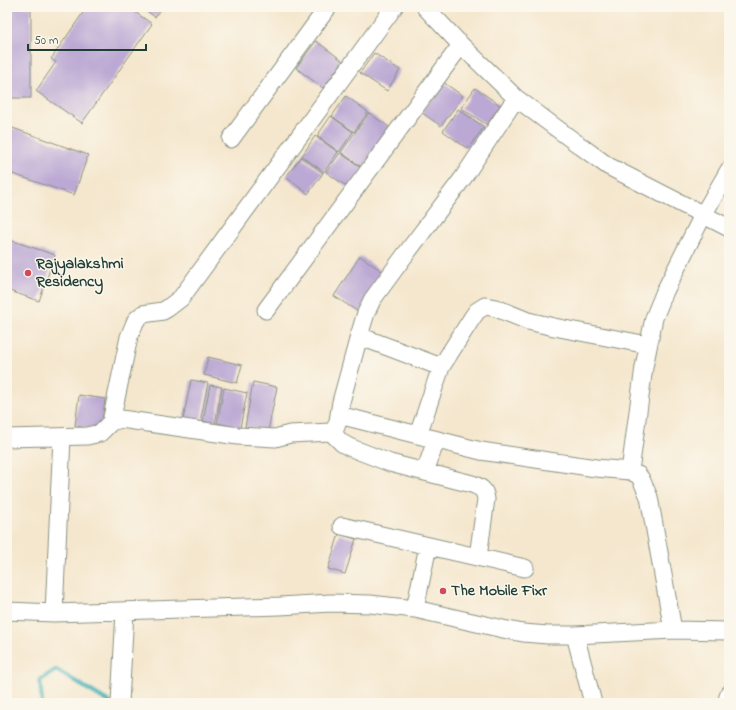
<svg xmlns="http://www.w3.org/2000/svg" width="736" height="710" viewBox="0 0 736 710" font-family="'Indie Flower',sans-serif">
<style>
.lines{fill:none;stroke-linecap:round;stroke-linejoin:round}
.stream{stroke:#3caeb4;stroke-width:4.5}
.building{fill:#bba8d4}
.street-casing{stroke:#8a9281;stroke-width:19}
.street{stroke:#fff;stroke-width:17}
.poi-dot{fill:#d1495b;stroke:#fbf7ec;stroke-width:1.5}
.labels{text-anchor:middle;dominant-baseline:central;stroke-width:3;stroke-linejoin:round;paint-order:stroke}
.poi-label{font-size:16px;font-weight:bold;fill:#1f3d34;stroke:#fbf7ec;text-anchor:start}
</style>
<rect width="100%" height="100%" fill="#fbf7ec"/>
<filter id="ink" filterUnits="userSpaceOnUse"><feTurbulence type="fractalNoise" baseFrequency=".025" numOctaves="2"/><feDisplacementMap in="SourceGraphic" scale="8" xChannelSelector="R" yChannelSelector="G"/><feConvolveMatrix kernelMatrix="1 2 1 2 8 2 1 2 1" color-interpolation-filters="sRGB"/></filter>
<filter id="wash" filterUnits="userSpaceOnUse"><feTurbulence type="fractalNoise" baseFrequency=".012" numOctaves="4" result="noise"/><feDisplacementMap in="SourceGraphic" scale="16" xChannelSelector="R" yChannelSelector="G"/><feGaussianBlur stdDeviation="0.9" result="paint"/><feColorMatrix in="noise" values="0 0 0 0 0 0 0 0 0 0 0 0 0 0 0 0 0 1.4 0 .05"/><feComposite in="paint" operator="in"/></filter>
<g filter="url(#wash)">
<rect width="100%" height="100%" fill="#f5e7ce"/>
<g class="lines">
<path class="stream" d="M42,703L40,680L56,670L111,703"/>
</g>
<g id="blocks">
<path class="building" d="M7,7H31V98H7Z
M87,7H128L152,24L82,123L36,91L56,62L51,59Z
M141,7H163L155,17Z
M304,7H318L313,14Z
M316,41L343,61L323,88L296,68Z
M374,53L400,70L387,91L360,73Z
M443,82L463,96L441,126L421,112Z
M475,88L500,105L487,125L461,108Z
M346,96L368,112L354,132L332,116Z
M458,109L484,127L468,149L443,131Z
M369,113L392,129L349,188L326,172L340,153L361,167L341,152Z
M331,116L353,132L339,152L317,136Z
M7,126L88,155L74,195L7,172Z
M315,136L338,152L324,172L302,156Z
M301,157L323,173L308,194L286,177Z
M7,239L55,255L39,301L7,290Z
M360,256L386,274L360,313L334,296Z
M208,357L242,365L237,383L204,375Z
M191,380L208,383L200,423L183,420Z
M253,382L277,387L268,431L245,427Z
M210,385L222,387L215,424L203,421Z
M224,388L247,393L240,428L217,423Z
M79,395L105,399L101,430L75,426Z
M339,534L356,539L345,574L328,569Z"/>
</g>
</g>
<g filter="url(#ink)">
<use href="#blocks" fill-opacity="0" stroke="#8a9281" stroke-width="1"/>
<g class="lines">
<g class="street-casing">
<path id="street" d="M425,7L461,45L516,98L575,142L608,166L729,228
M231,139L328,7
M266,310L461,45
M359,336L441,367
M339,415L481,451L596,468L630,471L638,475L641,479L649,497L673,630
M111,422L129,337L136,320L143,314L163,311L168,308L181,298L394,7
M331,432L342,443L349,447L390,463L472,484C480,487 485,489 486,499L478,557
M418,435L441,367L472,318L477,311L485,306L496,308L528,321L554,327L648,345
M7,438L87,436L100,433L111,422L121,419L238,436L275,438L290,434L331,432L336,427L338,421L341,402L359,336L366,313L372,300L402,259L463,178L516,98
M630,471L644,367L654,318L665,291L703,215L729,170
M425,472L436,440
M342,526L525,568
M415,609L428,546
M7,611L54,613L280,606L331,603L370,604L415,609L503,629L523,633L548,635H575L673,630L729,631
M54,613L62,437
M575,635L593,703
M120,703L125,611
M726,703L729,694"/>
</g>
<use href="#street" class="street"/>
</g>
</g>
<g class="poi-dot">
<circle cx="28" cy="273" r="4"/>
<circle cx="443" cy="591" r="4"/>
</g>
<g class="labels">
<g class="poi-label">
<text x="36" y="264">Rajyalakshmi<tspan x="36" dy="18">Residency</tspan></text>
<text x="451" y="591">The Mobile Fixr</text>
</g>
</g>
<rect width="736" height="710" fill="none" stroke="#fbf7ec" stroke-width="24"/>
<path d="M28 44v6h118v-6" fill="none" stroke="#1f3d34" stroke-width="2"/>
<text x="34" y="44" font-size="12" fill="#1f3d34" stroke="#fbf7ec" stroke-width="3" paint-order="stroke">50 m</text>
</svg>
